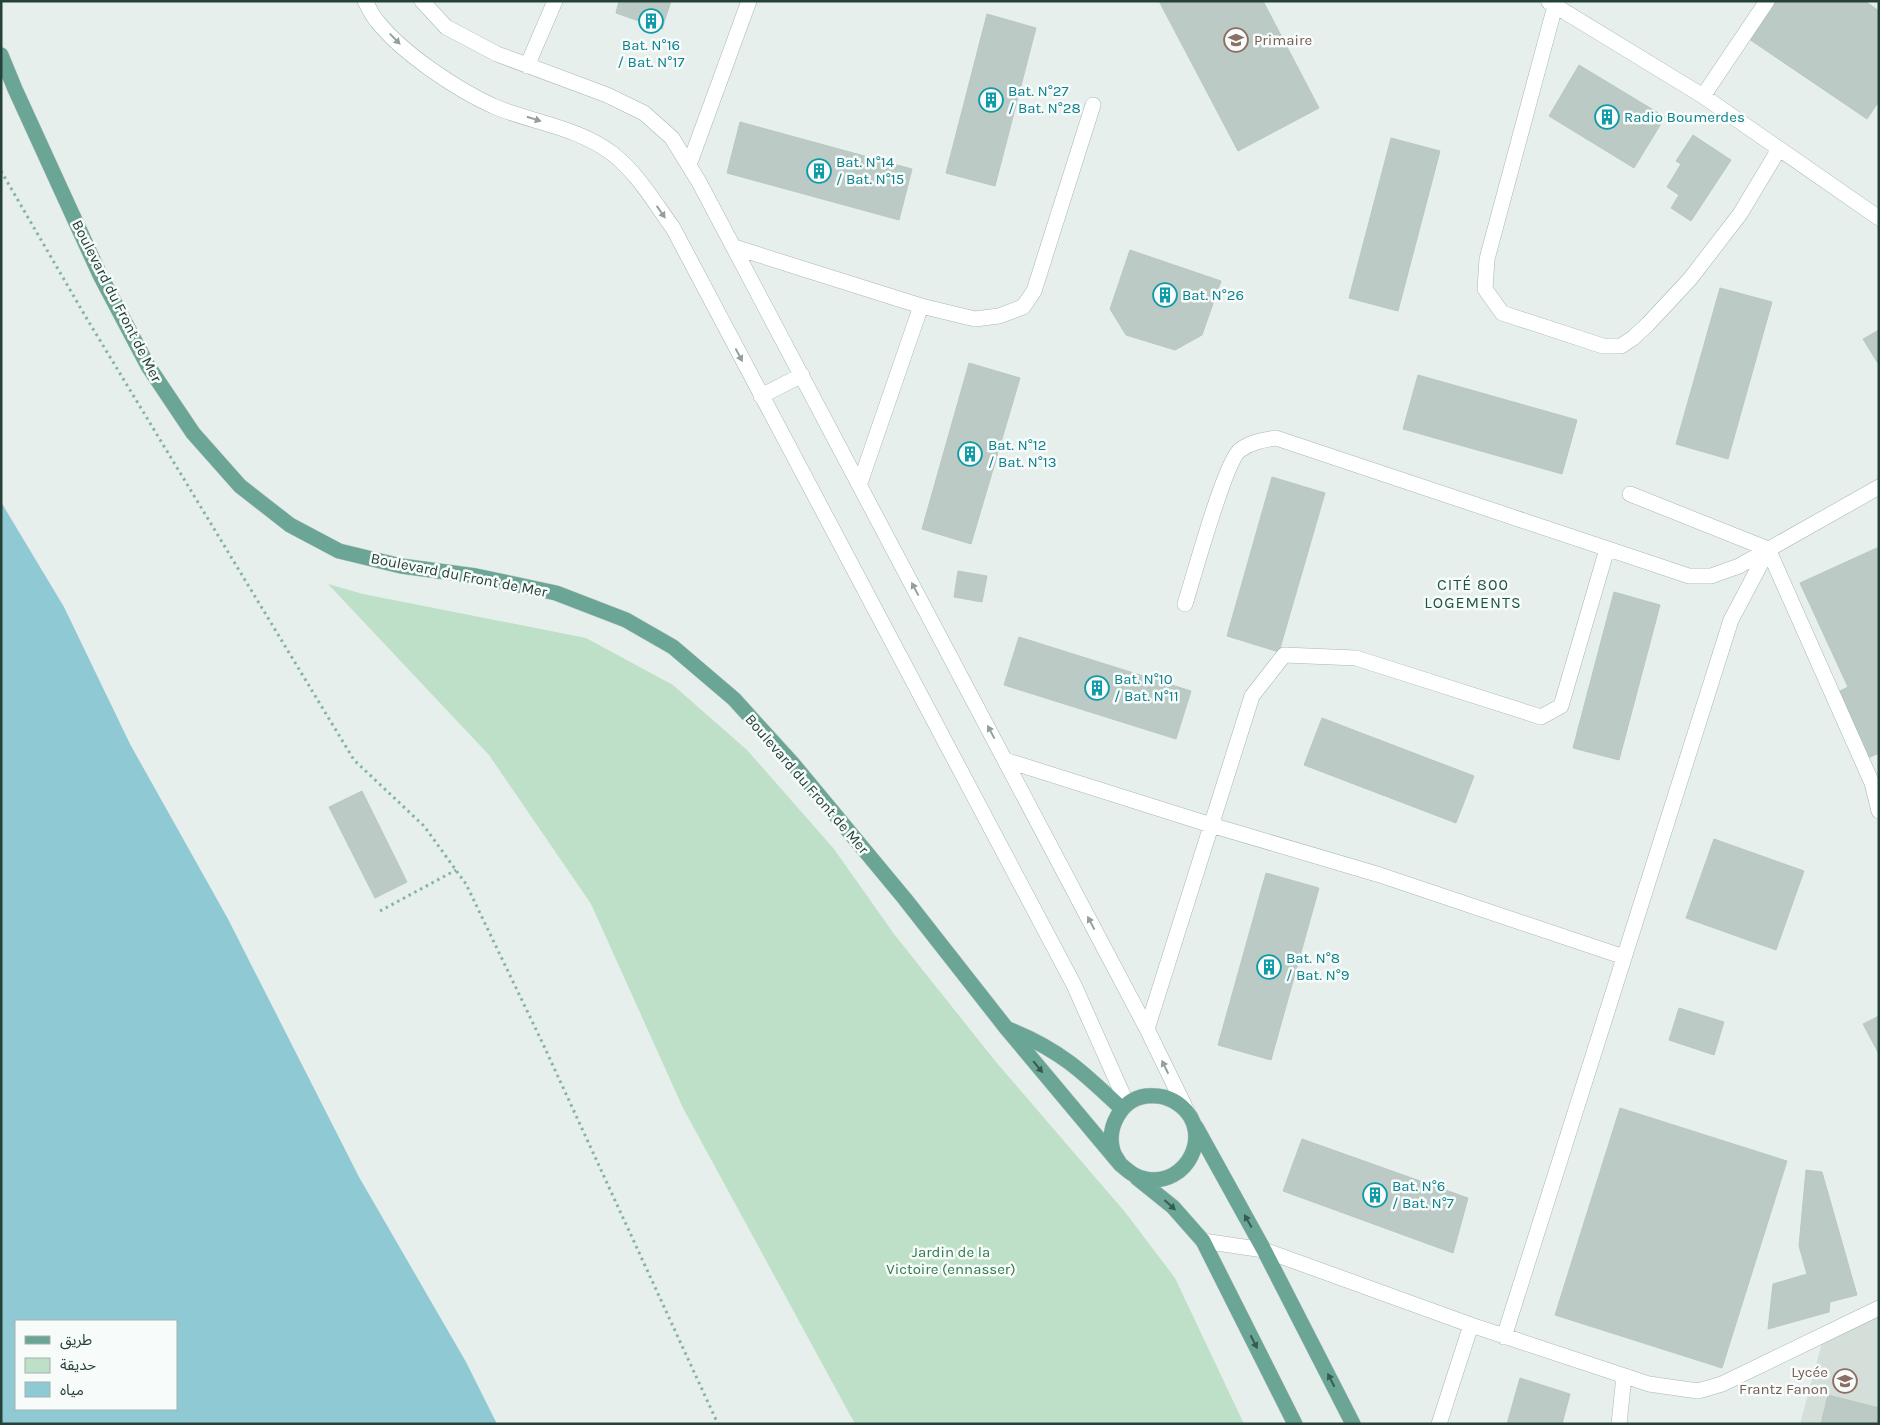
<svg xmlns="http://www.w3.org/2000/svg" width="1880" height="1425" viewBox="0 0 1880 1425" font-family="Karla,'Noto Sans Arabic',sans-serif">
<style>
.built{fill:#d4dfda}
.green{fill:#bfe0c8}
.water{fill:#8ec9d4;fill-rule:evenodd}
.building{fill:#bbcac4;stroke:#b8c9c2}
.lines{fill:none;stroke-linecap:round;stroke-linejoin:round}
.minor-casing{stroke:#a8b8b2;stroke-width:16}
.major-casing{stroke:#c2cac8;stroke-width:16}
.path{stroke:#86b3a5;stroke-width:3;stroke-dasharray:2.5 4;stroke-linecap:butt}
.minor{stroke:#fff;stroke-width:15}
.major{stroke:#6aa596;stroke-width:15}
.oneway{fill:#92a09c}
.oneway2{fill:#365b51}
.labels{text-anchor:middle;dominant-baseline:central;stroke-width:5;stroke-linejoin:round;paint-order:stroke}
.education-label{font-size:15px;fill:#785e54;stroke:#f7fbf9;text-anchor:start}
.culture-label{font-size:15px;fill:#0d838f;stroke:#f7fbf9;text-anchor:start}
.street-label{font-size:15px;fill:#24423a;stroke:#f7fbf9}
.park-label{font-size:15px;fill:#2d7a4b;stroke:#f7fbf9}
.neighbourhood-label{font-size:16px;letter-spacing:1px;fill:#1f5548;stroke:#f7fbf9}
</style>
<rect width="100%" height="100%" fill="#e6efeb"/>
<path class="built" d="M1879,1314V1424H1800L1823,1339Z"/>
<path class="green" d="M328,584L363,594L586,638L673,685L747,750L834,849L894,934L996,1062L1125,1212L1175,1278L1244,1424H855L683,1108L591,904L489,755Z"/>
<path class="water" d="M1,502L64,607L130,744L228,919L359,1177L466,1362L497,1424H1ZM16,1321H176V1409H16Z"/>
<path class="building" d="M619,1H671L662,29L616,13Z
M1159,1H1263L1319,108L1238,151Z
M1770,1H1865L1879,11V101L1867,119L1746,37Z
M987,14L1036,28L995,186L946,173Z
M1579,65L1665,117L1634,168L1549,116Z
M740,122L912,169L899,220L727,173Z
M1693,135L1731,160L1691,221L1671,208L1679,195L1667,187L1681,164L1676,161Z
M1391,138L1440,151L1398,311L1349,298Z
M1130,250L1221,281L1202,335L1175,350L1126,335L1110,309Z
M1720,288L1772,302L1728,459L1676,444Z
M1879,330V365L1863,339Z
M969,363L1020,378L971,544L922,529Z
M1418,375L1577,420L1562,474L1403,429Z
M1272,477L1325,493L1279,652L1227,636Z
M1879,547V753L1868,758L1838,692L1848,687L1800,583Z
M958,571L987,576L982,602L954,597Z
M1614,592L1660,605L1619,760L1573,748Z
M1019,637L1191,691L1176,739L1004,685Z
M1322,718L1474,776L1456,823L1304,765Z
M362,791L407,882L375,898L329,807Z
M1714,839L1804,871L1776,950L1686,918Z
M1266,873L1319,888L1271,1060L1218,1045Z
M1679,1008L1724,1022L1714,1055L1669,1040Z
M1879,1016V1054L1863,1024Z
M1620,1108L1787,1161L1722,1368L1555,1315Z
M1302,1139L1468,1198L1453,1253L1283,1191Z
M1806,1170L1822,1172L1857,1295L1830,1302L1829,1312L1768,1329L1773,1284L1807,1274L1799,1246Z
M1520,1378L1570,1394L1562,1424H1507Z
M1828,1395L1879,1408V1424H1821Z"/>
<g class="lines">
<g class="minor-casing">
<path id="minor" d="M365,1C369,8 372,15 377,21C402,53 456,89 493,106C533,123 578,127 613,154C638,174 655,203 673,228L1074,985L1127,1104
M422,1L446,27L497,54L607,95L644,113L672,138L699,182L1147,1029L1187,1111
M1549,2L1703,96L1879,218
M1555,6L1487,259L1485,289L1502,313L1603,346H1621L1633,338L1648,324L1690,279L1740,214L1779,149
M527,66L555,1
M1703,96L1767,1
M689,165L749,1
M734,247L921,306L860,483
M921,306L975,319L999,316L1023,307L1034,291L1093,105
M761,396L802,375
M1630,494L1768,549L1872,783L1879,811
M1185,604C1193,579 1225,461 1240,450C1251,442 1263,440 1276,438L1689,576H1711L1739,566L1879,487
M1005,760L1211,825L1380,875L1624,957
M1147,1029L1252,696L1284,655L1356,658L1541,717L1561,706L1607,549
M1203,1241L1264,1250L1471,1325L1649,1384L1698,1391L1722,1384L1879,1308
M1504,1337L1731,620L1768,550
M1439,1424L1471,1325
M1619,1424L1624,1376"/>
</g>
<g class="major-casing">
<path id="major" d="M1,55L15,89L100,275L148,366L193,433L240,486L290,525L339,551L401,566L476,576L556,593L626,620L673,647L734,699L793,764L905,899L1007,1029L1120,1164C1128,1171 1136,1178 1146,1179C1187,1187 1214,1133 1181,1106C1170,1097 1160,1095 1146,1096C1121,1099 1106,1128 1113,1151C1114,1155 1118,1160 1120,1164
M1008,1029C1059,1049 1083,1072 1122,1109
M1196,1127L1264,1250L1353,1424
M1137,1178L1173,1207L1203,1241L1295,1424"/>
</g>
<path class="path" d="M1,171L87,319L354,760L424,826L466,884L543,1044L718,1424
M380,911L456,870"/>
<use href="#minor" class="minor"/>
<use href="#major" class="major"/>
</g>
<defs><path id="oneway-solid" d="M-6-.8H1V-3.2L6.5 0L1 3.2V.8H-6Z" transform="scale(1.25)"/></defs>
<g class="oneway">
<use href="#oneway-solid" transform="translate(395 39) rotate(46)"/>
<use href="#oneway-solid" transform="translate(534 119) rotate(18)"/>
<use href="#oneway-solid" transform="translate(661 212) rotate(55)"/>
<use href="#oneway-solid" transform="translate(739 355) rotate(62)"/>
<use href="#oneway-solid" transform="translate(915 589) rotate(-118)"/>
<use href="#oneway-solid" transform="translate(991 732) rotate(-118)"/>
<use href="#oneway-solid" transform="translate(1091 923) rotate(-118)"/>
<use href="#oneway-solid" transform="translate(1165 1067) rotate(-116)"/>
</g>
<g class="oneway2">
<use href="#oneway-solid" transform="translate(1038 1067) rotate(51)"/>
<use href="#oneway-solid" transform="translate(1170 1205) rotate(42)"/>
<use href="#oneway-solid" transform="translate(1248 1221) rotate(-119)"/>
<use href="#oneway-solid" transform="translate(1254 1342) rotate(63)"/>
<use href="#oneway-solid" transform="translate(1331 1380) rotate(-117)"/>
</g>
<defs>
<g id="building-ring" transform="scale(1.25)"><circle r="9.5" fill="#f7fbf9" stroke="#0f9aa8" stroke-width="1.5"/><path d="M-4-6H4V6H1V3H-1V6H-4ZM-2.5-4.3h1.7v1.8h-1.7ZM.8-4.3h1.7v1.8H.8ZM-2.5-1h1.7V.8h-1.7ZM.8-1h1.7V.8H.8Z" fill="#0f9aa8"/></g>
<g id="school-ring" transform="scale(1.25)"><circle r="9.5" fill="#f7fbf9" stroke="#8d6e63" stroke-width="1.5"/><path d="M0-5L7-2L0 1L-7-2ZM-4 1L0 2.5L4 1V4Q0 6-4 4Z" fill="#8d6e63"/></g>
</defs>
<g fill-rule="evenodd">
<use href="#building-ring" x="651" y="21"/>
<use href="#school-ring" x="1236" y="40"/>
<use href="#building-ring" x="991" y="100"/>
<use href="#building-ring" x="1607" y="117"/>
<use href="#building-ring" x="819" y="171"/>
<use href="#building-ring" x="1165" y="295"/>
<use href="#building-ring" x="970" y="454"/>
<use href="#building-ring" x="1097" y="688"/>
<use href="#building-ring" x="1269" y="967"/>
<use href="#building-ring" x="1375" y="1195"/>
<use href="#school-ring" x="1845" y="1381"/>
</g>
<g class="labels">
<g class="education-label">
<text x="1254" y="40">Primaire</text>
<text x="1828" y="1372" text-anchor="end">Lycée<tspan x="1828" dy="17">Frantz Fanon</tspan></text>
</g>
<g class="culture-label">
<text x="651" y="45" text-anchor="middle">Bat. N°16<tspan x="651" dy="17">/ Bat. N°17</tspan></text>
<text x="1008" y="91">Bat. N°27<tspan x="1008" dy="17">/ Bat. N°28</tspan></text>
<text x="1624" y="117">Radio Boumerdes</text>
<text x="836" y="162">Bat. N°14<tspan x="836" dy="17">/ Bat. N°15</tspan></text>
<text x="1182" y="295">Bat. N°26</text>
<text x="988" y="445">Bat. N°12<tspan x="988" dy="17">/ Bat. N°13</tspan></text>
<text x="1114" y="679">Bat. N°10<tspan x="1114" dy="17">/ Bat. N°11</tspan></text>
<text x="1286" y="958">Bat. N°8<tspan x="1286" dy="17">/ Bat. N°9</tspan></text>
<text x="1392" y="1186">Bat. N°6<tspan x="1392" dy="17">/ Bat. N°7</tspan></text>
</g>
<g class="street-label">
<text transform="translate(117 301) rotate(63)">Boulevard du Front de Mer</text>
<text transform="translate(459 575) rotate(11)">Boulevard du Front de Mer</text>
<text transform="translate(807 784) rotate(49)">Boulevard du Front de Mer</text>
</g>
<g class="park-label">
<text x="951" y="1252">Jardin de la<tspan x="951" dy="17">Victoire (ennasser)</tspan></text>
</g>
<g class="neighbourhood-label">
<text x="1473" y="584">CITÉ 800<tspan x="1473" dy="18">LOGEMENTS</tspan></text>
</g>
</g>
<rect width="1880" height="1425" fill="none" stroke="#24423a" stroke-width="5"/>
<rect x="15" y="1320" width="162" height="90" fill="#f7fbf9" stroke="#a3b1ad"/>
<rect x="25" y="1336" width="25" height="8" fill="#6aa596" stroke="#a3b1ad"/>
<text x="60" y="1345" font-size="15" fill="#24423a">طريق</text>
<rect x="25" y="1358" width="25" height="15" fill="#bfe0c8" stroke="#a3b1ad"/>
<text x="60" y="1370" font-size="15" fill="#24423a">حديقة</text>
<rect x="25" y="1382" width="25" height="15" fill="#8ec9d4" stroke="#a3b1ad"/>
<text x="60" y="1395" font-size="15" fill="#24423a">مياه</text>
</svg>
